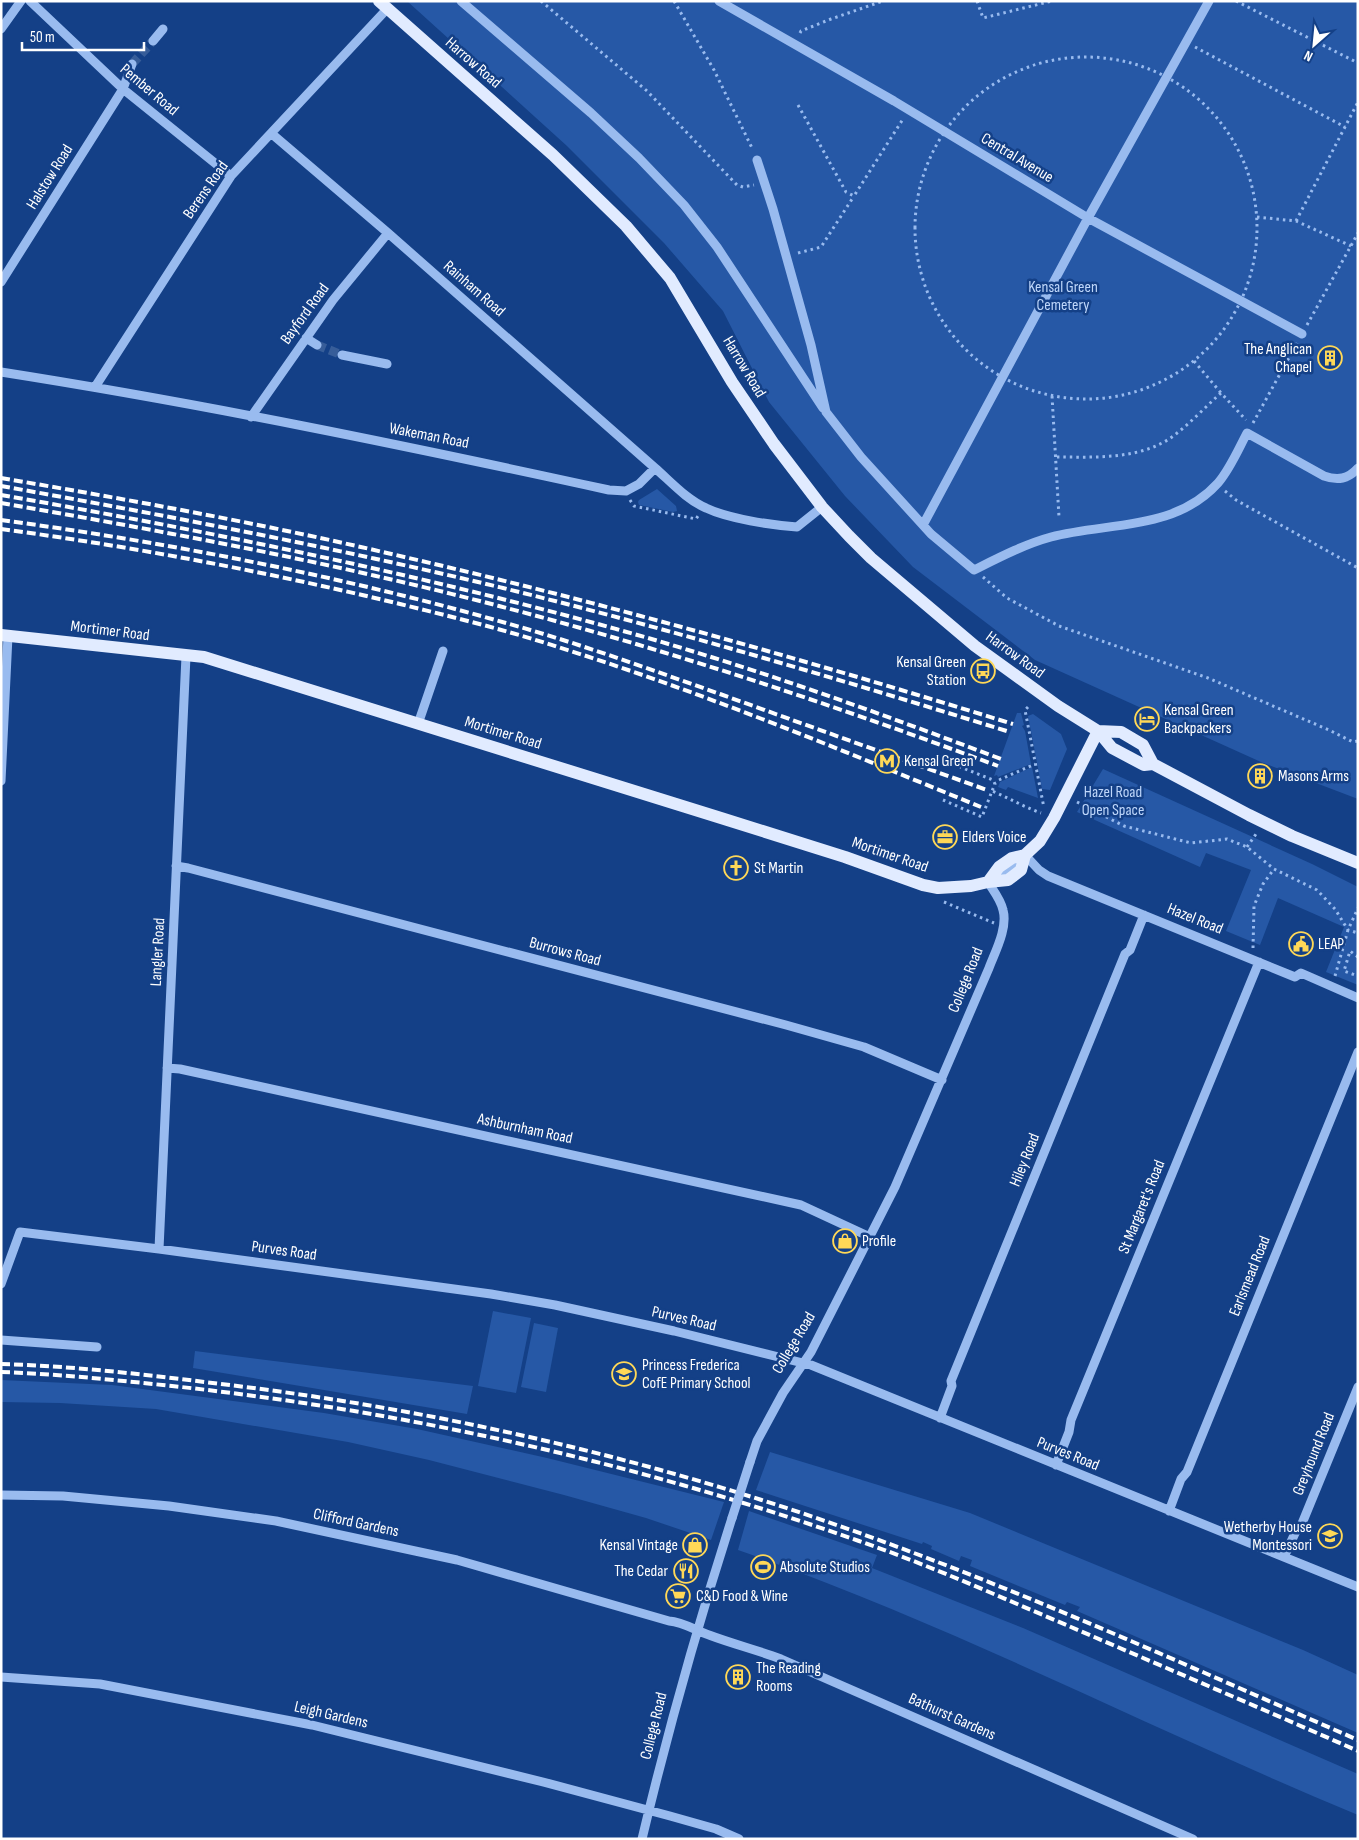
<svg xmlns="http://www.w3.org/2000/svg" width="1359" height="1840" viewBox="0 0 1359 1840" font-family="'Sofia Sans Condensed',sans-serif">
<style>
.green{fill:#2658a6}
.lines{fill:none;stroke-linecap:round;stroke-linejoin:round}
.minor-tunnel{stroke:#375d99;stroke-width:9;stroke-dasharray:9 4.5;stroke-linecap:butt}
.path{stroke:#99bbef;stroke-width:3;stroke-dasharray:2.5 4;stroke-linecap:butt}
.minor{stroke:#99bbef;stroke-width:9}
.major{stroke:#e1ebff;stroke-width:12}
.rail{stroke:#fff;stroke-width:4;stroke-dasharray:9 4;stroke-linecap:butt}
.minor-bridge{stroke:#99bbef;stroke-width:9}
.labels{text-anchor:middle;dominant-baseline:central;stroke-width:5;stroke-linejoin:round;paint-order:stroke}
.street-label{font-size:16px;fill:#fff;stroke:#144087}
.park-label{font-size:16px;fill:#bfd7fb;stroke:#144087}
.poi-label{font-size:16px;fill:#fff;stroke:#144087;text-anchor:start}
</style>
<rect width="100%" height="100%" fill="#144087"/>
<path class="green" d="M407,1H1358V799L1261,762L1035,660L913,567L845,496L769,402L723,311L664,243L567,146Z
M657,489L676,506L677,511L673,512L639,505L638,502L639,500Z
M1017,713H1021L1024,725L1022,726L1025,731L1031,764L998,777L997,775L994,776Z
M1033,714L1061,734L1067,749L1050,790L1042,789L1028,716Z
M1032,767L1038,798L1008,787L1006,790L998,787L1000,782Z
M1103,769L1312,864L1358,887V985L1326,972L1344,927L1278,898L1260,945L1226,931L1251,870L1206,853L1200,867L1077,812Z
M493,1311L531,1318L516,1393L478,1386Z
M534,1323L558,1328L546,1392L521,1387Z
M195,1351L473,1386L467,1414L193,1368Z
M1,1380L112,1385L324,1413L417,1429L547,1458L724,1502L711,1540L646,1518L564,1495L429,1460L348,1442L156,1409L60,1403L1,1402Z
M770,1452L970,1513L1303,1650L1358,1675V1733L1077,1611L1080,1607L1067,1602L1065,1605L970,1566L972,1560L961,1556L959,1561L931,1549L932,1546L923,1542L922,1544L756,1490Z
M749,1511L877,1555L872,1568L1023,1628L1358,1774V1815C1150,1729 950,1624 738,1550Z"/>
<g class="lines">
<path class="minor-tunnel" d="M132,64L153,41
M317,345L342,355"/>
<path class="path" d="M541,1L647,91L737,185L743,187L754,185
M674,1L714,70L753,150
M977,1L983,18L1052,1
M1236,1L1358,63
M800,33L801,31L831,19L883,1
M1195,47L1345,127
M915 228a171 171 0 1 1 342 0a171 171 0 1 1-342 0Z
M798,105L846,192L854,196L903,119
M1257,217L1296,221L1351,246
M1296,221L1358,102
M798,253L821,247L854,196
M1307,325L1358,233
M1194,361L1221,393
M1052,396L1059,517
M1253,423L1297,343
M1057,457C1093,457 1136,460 1169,439C1188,426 1204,408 1221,393L1246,420
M1225,491L1236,500L1358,568
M630,500L634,506L696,519L698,516
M983,577L1007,598L1059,626L1208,678L1329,730L1353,742L1358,741
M1028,707L1025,710L1044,808
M953,764L993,780L995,784L992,791
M999,780L1035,764
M943,800L982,817L992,791C1009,798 1024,807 1041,813
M1077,802L1124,826L1191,843L1227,839L1247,847L1274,869L1317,890L1335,909L1348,930L1358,933
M1247,847L1256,834
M944,902L994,923
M1253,948L1254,906L1263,884L1274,869
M1358,957L1350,951L1344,971L1358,976
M1335,976L1348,930L1358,908"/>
<path class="minor" d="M30,1L123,89L231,176
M461,1L591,113L639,158L684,205L717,247L823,408
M719,1L894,101L1088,218L1302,334
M1,29L21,1
M153,41L163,29
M272,134L388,233L655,468C670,481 687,500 706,508C729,519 771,525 797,527L822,507
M757,160L773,209L811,345L826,412L861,457L931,534L974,570C998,558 1025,544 1051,537C1108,522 1175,531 1218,483C1230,469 1238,450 1247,433L1324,476C1338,481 1348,479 1358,468
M1,282L123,89L132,64
M306,338L317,345
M342,355L387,364
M1,372C205,404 407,446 609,490L626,491L639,484L655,468
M95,387L231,176L387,9
M251,417L333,300L388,233
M923,525L1088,218L1209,1
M418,724L443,651
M1,781L8,636
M176,866L188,868L786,1025L864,1047L942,1080
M167,1068L180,1069L801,1205L870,1237
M159,1249L186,656
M1,1284L20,1232L159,1249L491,1294L555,1305L674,1331L811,1365L1358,1587
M1,1340L97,1347
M940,1418L952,1386L951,1381L1125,954L1130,950L1144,915
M750,1462L757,1441L783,1393L811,1352L895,1187L989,968C995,952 1008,928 1003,910C1001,900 993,890 988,882L1009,870L1025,855L1039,870L1048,876L1295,977L1301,973L1358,998
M1056,1465L1069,1432L1071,1420L1259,962
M1,1495L63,1496L169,1506L276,1521L457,1560L669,1621C684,1622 696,1631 709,1635C733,1644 757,1650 781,1659L1193,1839
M1169,1511L1181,1479L1187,1472L1358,1052
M1284,1557L1296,1531L1301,1526L1358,1387
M1,1677L100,1684L312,1725L543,1782L670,1816L716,1829L739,1839
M642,1839C668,1730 698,1624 732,1518"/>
<path class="major" d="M379,1L553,155L626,226L670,278L732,382L774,444L822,507L849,536L871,558L975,646L1058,706L1098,731L1112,748L1144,765L1153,764
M1,635L204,657L721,818L845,857L923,885L938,888L971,886L988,882L1008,880L1021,870L1025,855
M1098,731L1121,732L1143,745L1153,764L1249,815L1292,836L1358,863
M988,882L999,867L1012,858L1025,855L1040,841L1054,818L1098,731"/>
<path class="rail" d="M1,478C130,500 259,523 387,553C598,601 806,660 1013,724
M1,486C169,516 337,548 503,588C674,630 842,680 1010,732
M1,495C208,531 414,573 616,629C747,665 874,711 1001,759
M1,503C168,532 335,563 499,606C669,650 834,705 998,766
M1,520C171,543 341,576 506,623C578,643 649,669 720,694C809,726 898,758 987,790
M1,529C135,547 268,572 400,604C453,617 506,630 558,647C702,692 841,750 981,807
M1,1364C75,1366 148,1375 221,1384C440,1410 657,1460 865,1535C1032,1595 1195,1669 1358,1740
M1,1372C58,1374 115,1380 172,1386C405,1411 637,1463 859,1541C926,1564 991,1593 1057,1621C1157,1664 1258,1707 1358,1751"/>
<path class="minor-bridge" d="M732,1518L750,1462"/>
</g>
<defs>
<g id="building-ring" transform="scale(1.25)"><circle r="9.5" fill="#144087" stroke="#ffd857" stroke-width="1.5"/><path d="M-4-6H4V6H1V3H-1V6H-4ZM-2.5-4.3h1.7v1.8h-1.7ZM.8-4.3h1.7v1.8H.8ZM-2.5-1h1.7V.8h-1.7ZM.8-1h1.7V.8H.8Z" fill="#ffd857"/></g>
<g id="bus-ring" transform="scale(1.25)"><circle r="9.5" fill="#144087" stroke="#ffd857" stroke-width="1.5"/><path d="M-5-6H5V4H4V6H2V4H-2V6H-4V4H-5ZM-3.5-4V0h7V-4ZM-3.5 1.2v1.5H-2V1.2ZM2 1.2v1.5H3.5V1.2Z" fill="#ffd857"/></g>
<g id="hotel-ring" transform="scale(1.25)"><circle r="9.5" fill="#144087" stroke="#ffd857" stroke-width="1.5"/><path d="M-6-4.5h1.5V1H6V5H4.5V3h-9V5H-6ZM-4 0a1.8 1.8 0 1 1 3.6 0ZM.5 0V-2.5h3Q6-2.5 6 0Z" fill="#ffd857"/></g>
<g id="metro-ring" transform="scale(1.25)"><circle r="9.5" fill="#144087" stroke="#ffd857" stroke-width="1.5"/><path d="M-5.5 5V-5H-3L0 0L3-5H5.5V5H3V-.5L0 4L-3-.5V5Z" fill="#ffd857"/></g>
<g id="office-ring" transform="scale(1.25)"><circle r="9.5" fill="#144087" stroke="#ffd857" stroke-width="1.5"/><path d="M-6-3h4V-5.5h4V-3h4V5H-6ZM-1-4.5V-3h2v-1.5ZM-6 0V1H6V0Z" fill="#ffd857"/></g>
<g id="church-ring" transform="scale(1.25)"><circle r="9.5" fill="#144087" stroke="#ffd857" stroke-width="1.5"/><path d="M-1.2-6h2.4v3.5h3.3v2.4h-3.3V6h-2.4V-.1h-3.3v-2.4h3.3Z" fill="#ffd857"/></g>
<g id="civic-ring" transform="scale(1.25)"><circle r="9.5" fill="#144087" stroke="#ffd857" stroke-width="1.5"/><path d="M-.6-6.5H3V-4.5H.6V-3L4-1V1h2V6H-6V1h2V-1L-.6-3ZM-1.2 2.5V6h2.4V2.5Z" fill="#ffd857"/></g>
<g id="shop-ring" transform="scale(1.25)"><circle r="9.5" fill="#144087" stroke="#ffd857" stroke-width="1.5"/><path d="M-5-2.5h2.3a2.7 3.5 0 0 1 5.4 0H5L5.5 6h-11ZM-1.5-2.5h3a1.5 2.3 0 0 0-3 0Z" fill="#ffd857"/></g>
<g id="school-ring" transform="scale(1.25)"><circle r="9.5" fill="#144087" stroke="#ffd857" stroke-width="1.5"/><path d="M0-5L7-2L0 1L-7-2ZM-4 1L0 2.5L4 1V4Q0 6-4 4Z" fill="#ffd857"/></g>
<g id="stadium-ring" transform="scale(1.25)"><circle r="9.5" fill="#144087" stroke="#ffd857" stroke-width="1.5"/><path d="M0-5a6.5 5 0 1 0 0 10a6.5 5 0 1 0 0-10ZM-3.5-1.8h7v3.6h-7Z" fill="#ffd857"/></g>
<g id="restaurant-ring" transform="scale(1.25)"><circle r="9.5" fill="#144087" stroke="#ffd857" stroke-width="1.5"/><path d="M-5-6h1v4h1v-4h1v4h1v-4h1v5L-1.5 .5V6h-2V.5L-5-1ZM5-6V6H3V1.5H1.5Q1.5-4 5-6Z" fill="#ffd857"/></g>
<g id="supermarket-ring" transform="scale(1.25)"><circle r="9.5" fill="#144087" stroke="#ffd857" stroke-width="1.5"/><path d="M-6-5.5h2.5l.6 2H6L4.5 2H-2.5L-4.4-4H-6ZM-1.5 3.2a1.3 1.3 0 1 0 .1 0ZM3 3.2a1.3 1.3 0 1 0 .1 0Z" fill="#ffd857"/></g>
</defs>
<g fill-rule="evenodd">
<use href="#building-ring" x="1330" y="358"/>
<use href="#bus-ring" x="983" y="671"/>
<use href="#hotel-ring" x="1147" y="719"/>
<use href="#metro-ring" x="887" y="761"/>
<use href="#building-ring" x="1260" y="776"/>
<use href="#office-ring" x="945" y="837"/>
<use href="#church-ring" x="736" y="868"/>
<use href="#civic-ring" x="1301" y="944"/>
<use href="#shop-ring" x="845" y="1241"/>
<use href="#school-ring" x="624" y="1374"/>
<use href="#school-ring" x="1330" y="1536"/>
<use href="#shop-ring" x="695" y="1545"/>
<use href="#stadium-ring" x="763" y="1567"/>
<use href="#restaurant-ring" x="686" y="1571"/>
<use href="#supermarket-ring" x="678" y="1596"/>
<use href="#building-ring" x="738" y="1677"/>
</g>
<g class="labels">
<g class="street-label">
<text transform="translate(473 63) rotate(41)">Harrow Road</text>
<text transform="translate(149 90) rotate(40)">Pember Road</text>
<text transform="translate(1017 158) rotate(31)">Central Avenue</text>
<text transform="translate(50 177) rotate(-58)">Halstow Road</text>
<text transform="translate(206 190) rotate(-55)">Berens Road</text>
<text transform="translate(474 289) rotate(41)">Rainham Road</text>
<text transform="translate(305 314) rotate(-54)">Bayford Road</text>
<text transform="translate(744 367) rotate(59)">Harrow Road</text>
<text transform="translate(429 436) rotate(11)">Wakeman Road</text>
<text transform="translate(110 631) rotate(7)">Mortimer Road</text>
<text transform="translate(1015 655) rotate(36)">Harrow Road</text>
<text transform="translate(503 733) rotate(17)">Mortimer Road</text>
<text transform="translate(890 855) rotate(19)">Mortimer Road</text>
<text transform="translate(1195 919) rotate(22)">Hazel Road</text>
<text transform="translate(158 952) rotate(-87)">Langler Road</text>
<text transform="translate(565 952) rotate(15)">Burrows Road</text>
<text transform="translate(966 980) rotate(-68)">College Road</text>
<text transform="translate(525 1129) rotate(12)">Ashburnham Road</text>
<text transform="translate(1025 1160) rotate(-68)">Hiley Road</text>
<text transform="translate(1142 1207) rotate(-68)">St Margaret's Road</text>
<text transform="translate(284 1251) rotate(8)">Purves Road</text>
<text transform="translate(1250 1276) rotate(-68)">Earlsmead Road</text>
<text transform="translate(684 1319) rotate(13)">Purves Road</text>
<text transform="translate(794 1343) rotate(-59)">College Road</text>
<text transform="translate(1068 1454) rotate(22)">Purves Road</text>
<text transform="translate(1314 1454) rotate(-68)">Greyhound Road</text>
<text transform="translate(356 1523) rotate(12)">Clifford Gardens</text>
<text transform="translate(331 1715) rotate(13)">Leigh Gardens</text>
<text transform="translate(952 1717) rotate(24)">Bathurst Gardens</text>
<text transform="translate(654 1726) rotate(-76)">College Road</text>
</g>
<g class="park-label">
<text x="1063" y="287">Kensal Green<tspan x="1063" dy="18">Cemetery</tspan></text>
<text x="1113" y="792">Hazel Road<tspan x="1113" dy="18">Open Space</tspan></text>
</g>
<g class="poi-label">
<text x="1312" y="349" text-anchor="end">The Anglican<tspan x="1312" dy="18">Chapel</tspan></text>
<text x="966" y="662" text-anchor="end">Kensal Green<tspan x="966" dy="18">Station</tspan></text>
<text x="1164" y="710">Kensal Green<tspan x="1164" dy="18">Backpackers</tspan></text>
<text x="904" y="761">Kensal Green</text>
<text x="1278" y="776">Masons Arms</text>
<text x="962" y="837">Elders Voice</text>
<text x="754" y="868">St Martin</text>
<text x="1318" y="944">LEAP</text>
<text x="862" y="1241">Profile</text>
<text x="642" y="1365">Princess Frederica<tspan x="642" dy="18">CofE Primary School</tspan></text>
<text x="1312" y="1527" text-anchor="end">Wetherby House<tspan x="1312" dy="18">Montessori</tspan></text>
<text x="678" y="1545" text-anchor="end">Kensal Vintage</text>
<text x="780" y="1567">Absolute Studios</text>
<text x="668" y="1571" text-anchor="end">The Cedar</text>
<text x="696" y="1596">C&amp;D Food &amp; Wine</text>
<text x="756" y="1668">The Reading<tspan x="756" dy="18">Rooms</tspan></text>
</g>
</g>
<rect width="1359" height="1840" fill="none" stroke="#ffffff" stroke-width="5"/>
<g transform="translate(1314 45) rotate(207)" stroke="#144087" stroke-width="4" paint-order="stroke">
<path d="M0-4L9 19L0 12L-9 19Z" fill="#ffffff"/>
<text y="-8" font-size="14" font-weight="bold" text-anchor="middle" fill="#ffffff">N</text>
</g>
<path d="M22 42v8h122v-8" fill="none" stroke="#ffffff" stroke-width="2.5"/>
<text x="30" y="42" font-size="15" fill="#ffffff" stroke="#144087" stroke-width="4" paint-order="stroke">50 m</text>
</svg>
